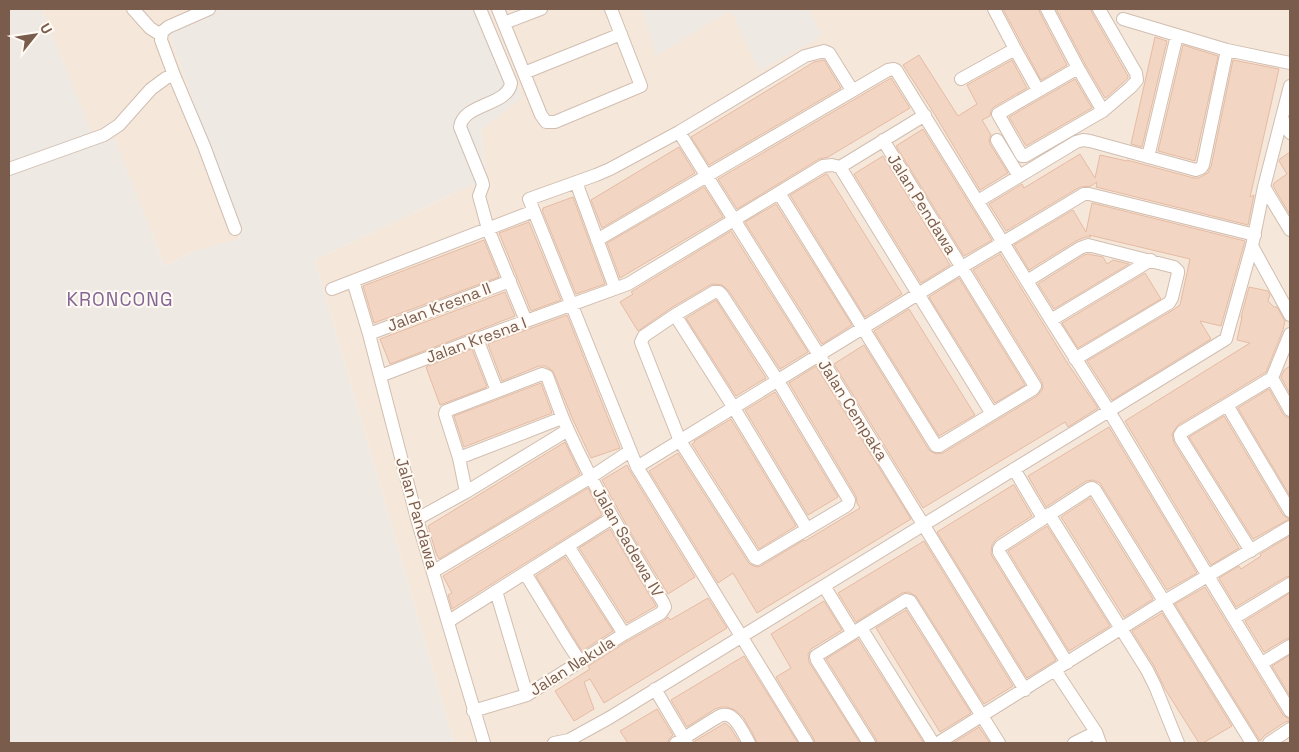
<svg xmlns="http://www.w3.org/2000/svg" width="1299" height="752" viewBox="0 0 1299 752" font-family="'Space Grotesk',sans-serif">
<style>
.residential{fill:#f5e8da}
.industrial{fill:#efe9e4}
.building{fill:#f3d5c3;stroke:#e6bba3}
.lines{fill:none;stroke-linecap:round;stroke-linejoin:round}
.street-casing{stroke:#d1beb0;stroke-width:14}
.street{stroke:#fff;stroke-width:12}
.labels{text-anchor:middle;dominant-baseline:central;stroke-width:4;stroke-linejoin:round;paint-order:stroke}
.street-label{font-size:16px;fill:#7a5c4d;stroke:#fffaf3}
.quarter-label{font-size:19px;letter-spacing:1px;fill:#846695;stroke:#fffaf3}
</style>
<rect width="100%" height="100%" fill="#fdf6ec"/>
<path class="residential" d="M42,9H220L169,32L240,239L192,252L165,266L108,124L92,134Z
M486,9H1290V743H454L315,260L486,178L481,130Z"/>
<path class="industrial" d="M9,9H42L92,133L108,123L165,266L192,252L240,238L169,32L220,9H486L522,97L481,130L486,178L315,260L454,743H9Z
M641,9H809L822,36L759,71L731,10L656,56Z"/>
<path class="building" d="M1003,9H1039L1040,13L1067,65L1041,80Z
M1056,9H1091L1092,13L1128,76V78L1125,81L1108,96L1105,98L1085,64Z
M1155,37L1167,41L1142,147L1131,144Z
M1183,45L1218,56L1195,161L1158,151Z
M919,55L958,116L977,104L967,85L1012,60L1027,88L994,107L991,110L990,116L982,120L991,135L989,140L990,144L1008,173L980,190L932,110L903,65Z
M824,60L841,88L709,165L691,137L814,62Z
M1233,60L1279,69L1250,197L1254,195L1248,225L1096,187L1097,182L1091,186L1080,187L1006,231L989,204L1022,184L1024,188L1080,154L1095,178L1100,155L1127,161V160L1194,178H1199L1204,175L1208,173L1211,167Z
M891,78L910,108L828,157L819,159L737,209L718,179Z
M1075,79L1092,108L1026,146L1009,117Z
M923,129L992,240L964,256L896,146Z
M679,147L695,173L602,228L591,200Z
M1290,152V215L1273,186L1274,183L1287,174L1279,161L1280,159Z
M883,156L950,265L921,283L854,174Z
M826,174H827L834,185L902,294L865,317L790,195Z
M704,187L723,217L620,278L607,243Z
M573,197L605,284L576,294L542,210H543V208Z
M1092,203L1245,241L1221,326L1200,321L1211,339L1112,400L1087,361L1173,310L1180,305L1190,259L1089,235L1091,237H1085L1076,241L1029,270L1014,245L1073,210L1086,232Z
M776,204L852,325L822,344L745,222Z
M529,222L561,300L531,311L499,233Z
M731,231L808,352L780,369L729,291L722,285L714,284L710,285L671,308L638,331L620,302L633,294L631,292Z
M484,240L499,277L374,323L363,286Z
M1000,254L1068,364L1098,408L1068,427L1065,422L923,508L834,364L864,345L929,450L936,454L943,453L1037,396L1042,390L1043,386L1042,382L973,270Z
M1088,254L1103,257L1107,264L1113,260L1129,264L1054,309L1038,284L1084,255Z
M1145,273L1161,299L1078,348L1062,323Z
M959,278L1025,385L995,403L929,297Z
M1249,287L1268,291L1270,295L1268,301L1274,307H1277L1285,321L1283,330L1266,372L1178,425L1172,434L1174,443L1239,548L1211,565L1125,421L1250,343L1237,340L1242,317H1241Z
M505,292L515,316L390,364L380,339Z
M716,300L766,378L736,396L686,318Z
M909,309L975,415L939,436L874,331Z
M567,315L620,448L591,458L573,420L553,371L545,366H539L502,381L488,344Z
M472,349L487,387L440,405L426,367Z
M816,366L911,519L757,613L733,573L718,583L649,471L678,453L748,562L751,565L757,567L761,566L804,540L805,541L860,508L857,503L856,496L789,383Z
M1290,366V394L1281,377L1284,370Z
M541,383L552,413L464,447L454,416Z
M1269,389L1283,414L1286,417L1290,418V496L1238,408Z
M775,392L838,497L808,515L745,410Z
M1224,416L1283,515L1289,519L1253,539L1189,437Z
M731,419L796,526L759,549L692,444L695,442L694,441Z
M1109,427L1197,573L1167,590L1100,483L1093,480L1086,481L1046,507L1028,476Z
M565,442L580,474L439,559L436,553L428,526Z
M627,465L630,471L695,577L668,594L632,535L602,480Z
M1013,485H1014L1032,516L996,539L992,545L991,553L992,556L1056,660L1027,678L937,532Z
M588,488L602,515L452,609L448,595L452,593L443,576Z
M1090,498L1153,599L1124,617L1061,517Z
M1047,526L1110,626L1069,651L1008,551Z
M610,529L656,606L627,623L579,548Z
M1290,536V576L1286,577L1236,607L1219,578L1239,566L1241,569L1261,556L1260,554Z
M924,541L1013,686L984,704L916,596L908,592L902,593L856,622L838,593Z
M565,557L613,631L582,651L536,576Z
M1205,587L1283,715L1287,718L1290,719V721L1285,722L1264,736L1260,741L1175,604Z
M1290,593V638L1286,639L1264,652L1245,621Z
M708,598L727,628L604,703L590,679L584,682L594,709L574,721L555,691L590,669L588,666L628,641L665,620L668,617L670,620Z
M824,601L842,630L811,649L808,654L809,662L860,743H815L814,739L776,677L791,668L771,634Z
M906,610L971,713L940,732L876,628Z
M1162,613L1232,726L1203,743H1199L1165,689L1154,666L1132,631Z
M858,639L924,743H877L876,739L826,659Z
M1290,655V696L1272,666Z
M744,656L798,743H757L752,732L743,717L735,710L727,707H721L715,709L687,727L671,700Z
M657,709L673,735L669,739L668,743H628L620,731Z
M725,723L730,727L740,743H695V741Z
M979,727L990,743H953Z"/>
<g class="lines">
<g class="street-casing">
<path id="street" d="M133,9L150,28L161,35
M480,9L511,83C508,106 463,103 460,127L482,181L483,185L479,196L488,229L526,321
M498,9L541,115L546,122H555L641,86L611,9
M994,9L1015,49L1038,90
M1047,9L1078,68L1103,111
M1123,19L1227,50L1290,63
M504,23L541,9
M1078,68L998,114L1022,156H1025L1103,111L1131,87L1137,80L1136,73L1099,9
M524,73L621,34
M174,75L204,146L235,229
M961,79L1015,49
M1282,118L1290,133
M679,132L819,355L1025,690
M997,140L1019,176
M1148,157L1177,35
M840,167L925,115
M9,169L104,135L119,125L151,89L166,78L174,75L161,40L162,32L168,27L209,9
M576,182L615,288
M1264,187L1290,230
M779,193L936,446H939L1033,389L1035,386L883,140
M978,201L1076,142L1083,140L1090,141L1196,170L1201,168L1203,165L1227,50
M597,240L888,70L894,69L896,70L1051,320L1109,411L1208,576L1290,711
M1252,246L1290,315
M353,281L369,334L417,519L484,743
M1027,281L1080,248L1088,245L1174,267L1178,271V273L1172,298L1169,303L1075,359
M332,289L534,211
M714,292H719L722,295L778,381L849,500L848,504L846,506L757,559L755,558L680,441L641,342L644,336L675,315Z
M675,315L734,408L807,529
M1051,320L1151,260
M369,334L510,281
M477,339L497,391
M380,376L477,339L628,284L823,166L832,165L840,167L992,414
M1272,378L1290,410
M1227,405L1290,511
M459,458L562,418
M637,467L962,267L1084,194H1089L1255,235
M1014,469L1043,518
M466,492L459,458L445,414L446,411L542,374L547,376C554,394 560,413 568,430C595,490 629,546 663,602L665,607L661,613L624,634L527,695L473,711
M1049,514L1147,670L1155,686L1178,743
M417,519L466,492L568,430
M568,546L624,634
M1251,551L1181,439L1180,435L1182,432L1272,378L1290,334
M434,571L591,477L630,451
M525,573L566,640L580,662
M824,586L853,633
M496,591L527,695
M1234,618L1290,584
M449,621L612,518
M861,628L933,743
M1067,663L999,552V549L1001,546L1089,489L1092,488L1095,490L1252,743
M1262,663L1290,646
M1055,670L1096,732L1100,743
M655,689L687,743
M554,743L569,740L609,718L1226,339L1252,246L1264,187L1290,86
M676,743L716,718C719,716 723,714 727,715C736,716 745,736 749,743
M807,743L637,467L529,199L596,175L610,169L679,132L805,56L824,51L829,53L852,90
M869,743L817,660L816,656L906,600L910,601L999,743
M938,743L1165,601L1290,527
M1074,743L1096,732
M1269,743L1290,729"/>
</g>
<use href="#street" class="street"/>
</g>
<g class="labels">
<g class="street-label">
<text transform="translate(922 204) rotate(58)">Jalan Pendawa</text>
<text transform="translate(439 307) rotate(-21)">Jalan Kresna II</text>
<text transform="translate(476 340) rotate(-20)">Jalan Kresna I</text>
<text transform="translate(853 410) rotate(58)">Jalan Cempaka</text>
<text transform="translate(417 513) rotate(74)">Jalan Pandawa</text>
<text transform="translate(628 542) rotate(60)">Jalan Sadewa IV</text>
<text transform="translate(572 666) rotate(-32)">Jalan Nakula</text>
</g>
<g class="quarter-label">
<text x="120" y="299">KRONCONG</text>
</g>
</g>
<rect width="1299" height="752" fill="none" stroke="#7a5c4d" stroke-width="20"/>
<g transform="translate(35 35) rotate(60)" stroke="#fffaf3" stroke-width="4" paint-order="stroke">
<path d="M0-4L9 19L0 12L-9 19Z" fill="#7a5c4d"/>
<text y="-8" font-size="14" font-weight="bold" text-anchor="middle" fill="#7a5c4d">U</text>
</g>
</svg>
